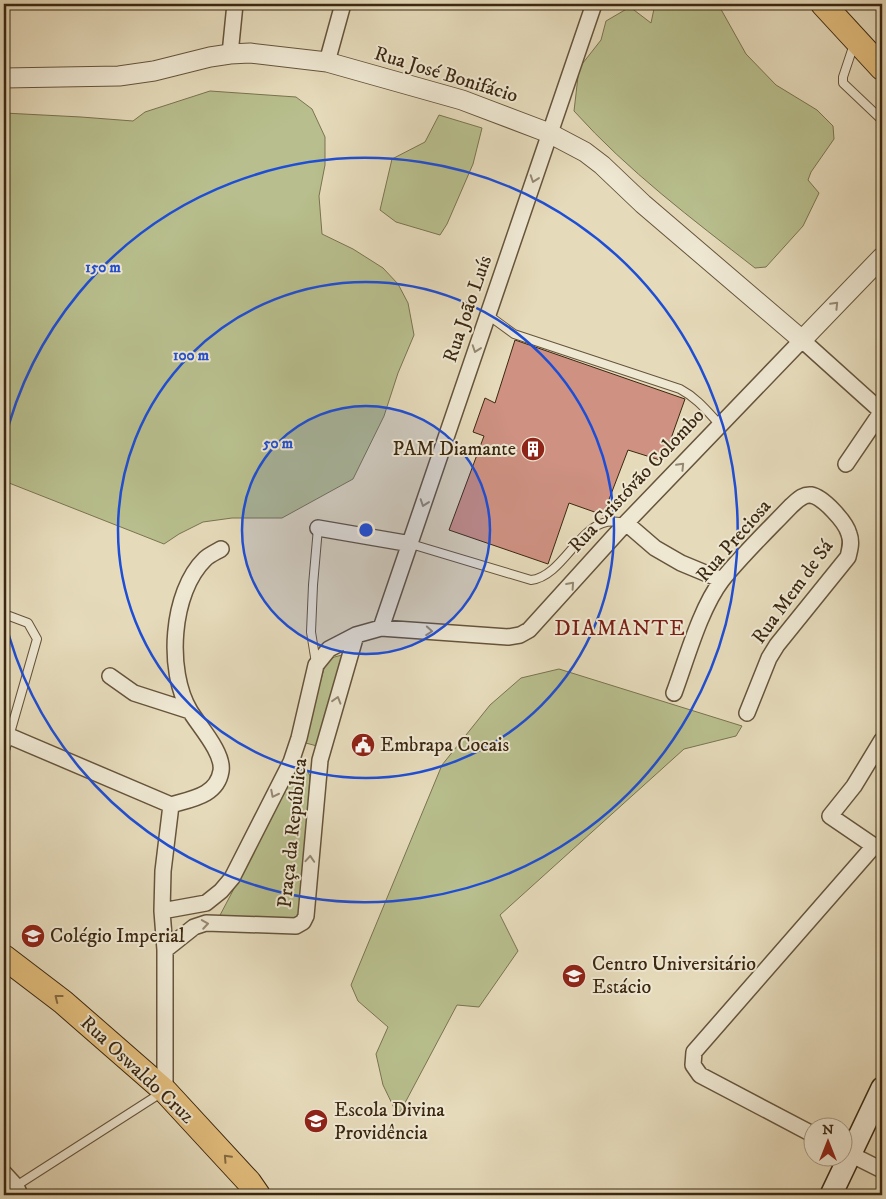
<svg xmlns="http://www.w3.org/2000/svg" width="886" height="1199" viewBox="0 0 886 1199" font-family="'IM FELL DW Pica',serif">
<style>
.green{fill:#b8be8d;stroke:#7a734f}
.building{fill:#ce9182;stroke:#3b2811}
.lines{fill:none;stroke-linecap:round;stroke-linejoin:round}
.service-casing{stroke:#66543b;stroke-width:10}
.minor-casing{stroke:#66543b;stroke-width:18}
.tertiary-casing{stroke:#66543b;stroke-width:21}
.secondary-casing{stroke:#3b2811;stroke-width:24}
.primary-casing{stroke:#3b2811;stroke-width:26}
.service{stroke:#eee7d2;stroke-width:8}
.minor{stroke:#eee7d2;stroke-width:15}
.tertiary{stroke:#eee7d2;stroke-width:19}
.secondary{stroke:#eee7d2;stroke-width:21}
.primary{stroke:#e2bd7d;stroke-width:24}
.oneway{stroke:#948872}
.oneway2{stroke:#866b42}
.ring{fill:none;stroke:#1d4ed8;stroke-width:2.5}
.labels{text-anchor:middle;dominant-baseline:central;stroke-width:4;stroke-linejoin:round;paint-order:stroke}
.street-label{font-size:20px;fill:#3b2811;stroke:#eee7d2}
.poi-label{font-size:20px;fill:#3b2811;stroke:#eee7d2;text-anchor:start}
.quarter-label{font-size:22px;letter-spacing:1px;fill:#7a1f14;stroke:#eee7d2}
.centre{fill:#1d4ed8;stroke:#eee7d2;stroke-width:2.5}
.ring-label{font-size:15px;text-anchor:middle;font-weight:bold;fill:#1d4ed8;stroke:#eee7d2;stroke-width:4;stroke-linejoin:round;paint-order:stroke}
</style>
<rect width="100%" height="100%" fill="#e5daba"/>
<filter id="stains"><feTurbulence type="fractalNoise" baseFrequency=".004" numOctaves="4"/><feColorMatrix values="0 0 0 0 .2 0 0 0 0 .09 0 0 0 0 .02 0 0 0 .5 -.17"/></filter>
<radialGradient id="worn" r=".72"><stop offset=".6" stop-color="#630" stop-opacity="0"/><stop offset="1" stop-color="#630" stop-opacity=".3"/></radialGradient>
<path class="green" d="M655,4H718L746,54L776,85L817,110L833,126L834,139L811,172L808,180L819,193L803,226L766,267L755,268C692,219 628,171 574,111L579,68L601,40L606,21L630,7L651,23Z
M210,91L296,97L312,109L325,137V165L319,196L322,234L353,249L383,268L398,284L408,303L414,335L398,373L384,416L353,479L282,518H232L203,522L179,534L164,544L4,481V113L81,117L133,121L145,112Z
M439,115L482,128L473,164L447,224L440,235L396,222L380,210L392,159L425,142Z
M342,655L317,746L302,742L327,659Z
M559,669L742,726L736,736L684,749L500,915L518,951L479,1007L457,1005L398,1116L383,1085L376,1054L388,1027L358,1001L351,985L442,765L490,705L521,678Z
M302,768L307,770L310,776L301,911L299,917L293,920L218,919L297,769Z"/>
<path class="building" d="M515,340L685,399L663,461L628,450L603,515L569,503L548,564L449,530L484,436L473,432L485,398L495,403Z"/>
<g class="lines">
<g class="service-casing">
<path id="service" d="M854,44L843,77V83L882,120
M488,315L514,334L680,389C697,398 707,411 720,425
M411,544L531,580C560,577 577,531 603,523C611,520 619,522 626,523
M4,614L28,623L37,639L4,754
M316,663L311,632L313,585L318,528
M16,1186L161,1093"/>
</g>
<g class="minor-casing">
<path id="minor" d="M230,54L235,4
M327,62L343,4
M846,464L882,411
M626,523L655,548L681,563L722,580
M318,528L411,544
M381,628L594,4
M110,676L134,693L190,711
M674,693C687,658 700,609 722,580C743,554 768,530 791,506C797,501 802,494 811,495C823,497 846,522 849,534C852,542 850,549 848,557L777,645L769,658L747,713
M9,736L171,805
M171,805C191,799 217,796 221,771C224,753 199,726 190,711C166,671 171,592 205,559C209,555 216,552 221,549
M881,849L874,846L830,816L854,786L882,740
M162,911L206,903L221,891L232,878L291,762L299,738L316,665L329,649L356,635L381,628L508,637L520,635L529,630L626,523L802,340L882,412
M165,950L194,927L206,923L296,926L303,922L306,916L320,760L356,635
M165,1091V950L162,911L163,871L171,805
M814,1135L700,1075L693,1065L694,1052L874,846
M844,1151L882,1170
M4,1173L16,1186L20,1195"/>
</g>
<g class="tertiary-casing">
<path id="tertiary" d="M4,78L119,76L154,71L210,57L230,54L250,53L327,62L462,100L549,133L585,152L602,165L643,204L802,340L882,257"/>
</g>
<g class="secondary-casing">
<path id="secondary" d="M831,1195L882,1088"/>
</g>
<g class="primary-casing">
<path id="primary" d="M823,4L882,68
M4,957L63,1002L165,1091L249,1182L258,1195"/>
</g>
<use href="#service" class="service"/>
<use href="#minor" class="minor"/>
<use href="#tertiary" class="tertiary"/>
<use href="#secondary" class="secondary"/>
<use href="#primary" class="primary"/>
</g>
<defs><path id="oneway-chevron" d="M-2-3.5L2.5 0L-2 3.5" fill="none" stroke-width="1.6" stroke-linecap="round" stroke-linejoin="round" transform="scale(1.25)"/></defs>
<g class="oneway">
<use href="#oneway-chevron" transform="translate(534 179) rotate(109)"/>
<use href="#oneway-chevron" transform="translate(835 305) rotate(-46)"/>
<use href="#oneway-chevron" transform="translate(476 349) rotate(109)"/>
<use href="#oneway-chevron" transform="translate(681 466) rotate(-46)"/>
<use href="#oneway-chevron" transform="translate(424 503) rotate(109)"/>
<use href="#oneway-chevron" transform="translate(571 585) rotate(-48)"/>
<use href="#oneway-chevron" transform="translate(429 631) rotate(4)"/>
<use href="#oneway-chevron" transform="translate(337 700) rotate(-73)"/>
<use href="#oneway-chevron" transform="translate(274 794) rotate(117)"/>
<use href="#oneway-chevron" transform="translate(310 859) rotate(-86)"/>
<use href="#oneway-chevron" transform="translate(205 924) rotate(-9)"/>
</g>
<g class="oneway2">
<use href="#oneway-chevron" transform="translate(58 998) rotate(-142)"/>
<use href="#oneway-chevron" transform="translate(227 1158) rotate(-133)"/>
</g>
<circle cx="366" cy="530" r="124" fill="#1d4ed8" fill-opacity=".12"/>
<g class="ring">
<circle cx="366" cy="530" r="124"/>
<circle cx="366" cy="530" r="248"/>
<path d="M4 443A372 372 0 1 1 4 617"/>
</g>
<defs>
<g id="building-disc" transform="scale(1.25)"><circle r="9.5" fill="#8f2418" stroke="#eee7d2"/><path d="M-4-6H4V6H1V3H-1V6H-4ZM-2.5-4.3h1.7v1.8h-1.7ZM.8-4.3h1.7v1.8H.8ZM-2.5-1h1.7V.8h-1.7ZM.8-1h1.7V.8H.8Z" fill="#fff"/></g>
<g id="civic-disc" transform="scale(1.25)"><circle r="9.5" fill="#8f2418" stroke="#eee7d2"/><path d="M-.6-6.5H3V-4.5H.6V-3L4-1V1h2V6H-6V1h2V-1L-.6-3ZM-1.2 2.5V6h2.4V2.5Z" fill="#fff"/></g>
<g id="school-disc" transform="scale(1.25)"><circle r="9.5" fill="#8f2418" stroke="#eee7d2"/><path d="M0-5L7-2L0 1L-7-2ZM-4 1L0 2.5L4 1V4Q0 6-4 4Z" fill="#fff"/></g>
<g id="university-disc" transform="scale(1.25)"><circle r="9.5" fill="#8f2418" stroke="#eee7d2"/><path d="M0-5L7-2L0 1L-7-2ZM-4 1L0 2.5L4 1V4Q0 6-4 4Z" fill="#fff"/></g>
</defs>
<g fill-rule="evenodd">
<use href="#building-disc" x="533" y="449"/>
<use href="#civic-disc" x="363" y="745"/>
<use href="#school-disc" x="33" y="936"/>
<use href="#university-disc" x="574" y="976"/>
<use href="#school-disc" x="316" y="1121"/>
</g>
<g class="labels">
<g class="street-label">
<text transform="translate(446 75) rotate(17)">Rua José Bonifácio</text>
<text transform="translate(468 309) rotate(-71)">Rua João Luís</text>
<text transform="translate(637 481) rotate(-47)">Rua Cristóvão Colombo</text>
<text transform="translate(734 541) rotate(-49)">Rua Preciosa</text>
<text transform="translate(793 592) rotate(-54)">Rua Mem de Sá</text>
<text transform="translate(293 833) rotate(-84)">Praça da República</text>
<text transform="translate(137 1070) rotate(43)">Rua Oswaldo Cruz</text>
</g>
<g class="poi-label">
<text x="516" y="449" text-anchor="end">PAM Diamante</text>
<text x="380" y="745">Embrapa Cocais</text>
<text x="50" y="936">Colégio Imperial</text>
<text x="592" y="964">Centro Universitário<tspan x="592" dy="23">Estácio</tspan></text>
<text x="334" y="1110">Escola Divina<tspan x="334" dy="23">Providência</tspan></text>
</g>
<g class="quarter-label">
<text x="620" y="628">DIAMANTE</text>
</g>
</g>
<circle cx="366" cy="530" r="8" class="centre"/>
<g class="ring-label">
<text x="103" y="272">150 m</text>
<text x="191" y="360">100 m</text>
<text x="278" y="448">50 m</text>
</g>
<rect width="886" height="1199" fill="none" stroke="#e5daba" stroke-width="20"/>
<rect x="5" y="5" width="876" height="1189" fill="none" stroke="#3b2811" stroke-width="2.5"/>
<rect x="10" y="10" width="866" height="1179" fill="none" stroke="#3b2811"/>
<g transform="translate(828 1142)"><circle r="24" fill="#eee7d2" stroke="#a69b85"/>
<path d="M0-4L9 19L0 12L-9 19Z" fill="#8f2418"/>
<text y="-8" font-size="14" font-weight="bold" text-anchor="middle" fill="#3b2811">N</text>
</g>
<rect width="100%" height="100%" filter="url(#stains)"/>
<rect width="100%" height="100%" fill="url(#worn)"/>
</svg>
